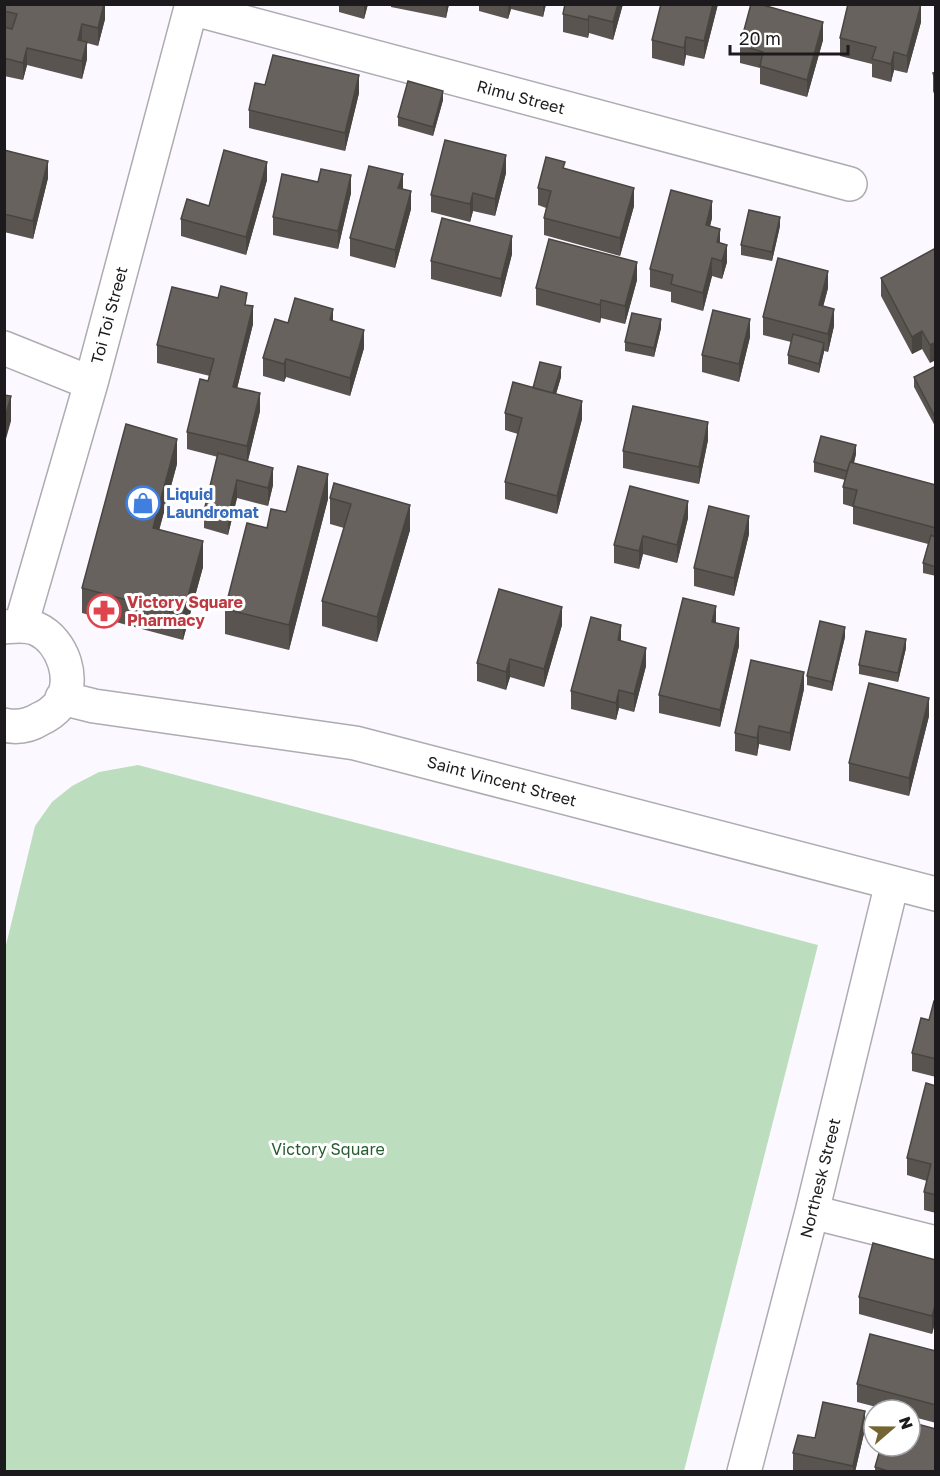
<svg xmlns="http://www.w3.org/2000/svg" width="940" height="1476" viewBox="0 0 940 1476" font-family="'Golos Text',sans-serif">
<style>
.green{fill:#bcdebe}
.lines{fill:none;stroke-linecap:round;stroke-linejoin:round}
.minor-casing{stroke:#aeabb1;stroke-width:36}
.minor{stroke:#fff;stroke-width:33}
.wall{fill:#595450}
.shaded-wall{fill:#484541}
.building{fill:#67625d;stroke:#484541;stroke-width:1.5}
.labels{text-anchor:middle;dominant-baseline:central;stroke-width:6;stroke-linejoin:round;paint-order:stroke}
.street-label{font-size:16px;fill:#1c1a1d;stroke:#fff}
.shop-label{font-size:16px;font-weight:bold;fill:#366cbe;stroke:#fff;text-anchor:start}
.health-label{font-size:16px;font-weight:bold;fill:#be3a42;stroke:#fff;text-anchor:start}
.park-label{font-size:16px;fill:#255b2e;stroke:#fff}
</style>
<rect width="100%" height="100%" fill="#fcf8ff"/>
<path class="green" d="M138,765L818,945L684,1471H5V949L35,826L52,802L72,786L99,772Z"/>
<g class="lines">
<g class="minor-casing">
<path id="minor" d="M191,8L850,184
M4,348L91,383
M21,625L91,383L192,4
M4,627C15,626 26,624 37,629C63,641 77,681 59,705C54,711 47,716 40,719C29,726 17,728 4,725
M62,698L94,706L355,743L936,894
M812,1212L936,1243
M744,1472L812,1212L892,883"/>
</g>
<use href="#minor" class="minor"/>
</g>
<path class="wall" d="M4,4H105V19L98,46L87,43V59L82,79L27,65L23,80L4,76Z
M339,4H368L364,19L339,12Z
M391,4H449L446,18L391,7Z
M479,4H546L543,17L511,9L508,19L479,11Z
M623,4L613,40L589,33L588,38L563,32V14Z
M661,4H718L704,59L686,55L684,66L652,58V40Z
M921,22L907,73L894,70L891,82L872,77V64L840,56V38Z
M823,40L807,97L760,84V68L740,63V45Z
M936,72V99L933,91V73Z
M265,85L359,93L345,151L249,128V110Z
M443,100L433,136L398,126V117Z
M934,106H936V128L934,124Z
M4,150L48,178L33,239L4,232Z
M565,169L634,206L620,256L544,235V218L546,208L538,205V188Z
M506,173L495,216L473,211L470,222L431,212V195Z
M267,180L246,255L181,236V219Z
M318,182L351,193L338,249L273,235V217Z
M403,189L411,209L395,268L350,256V238Z
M712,218L710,226L720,243L727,262L722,279L712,276L703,311L671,302V292L650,287V269Z
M780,226L772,261L741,255V245Z
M934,249L930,363L922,349L912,354L881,296V278Z
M512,254L501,297L431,279V261Z
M637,280L625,324L601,318L600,323L536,305V288Z
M828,288L823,306L834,326L828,352L824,351L819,373L788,364V355L791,342L763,335V317Z
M247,305L253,324L237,388L260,411L248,461L273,485L268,506L237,498L228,535L204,528V511L218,457L187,449V432L210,376L157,363V345Z
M333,321L364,348L350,396L286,377L284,382L263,376V358L288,323Z
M661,328L654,357L625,351V342Z
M750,337L739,382L702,372V355Z
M936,366V428L914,387V377Z
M561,377L556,394L582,419L557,514L505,499V482L518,434L505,430V413L533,388Z
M708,440L699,484L623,468V451Z
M856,454L854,463L936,485V576L923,573V563L928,544L853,524V507L843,504V487L845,480L814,472V462Z
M177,464L159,530L203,567L183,640L82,613V588Z
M330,498L410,505V530L377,642L322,626V601L344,528L330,524Z
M328,499L289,650L225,634V609L267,528Z
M688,518L677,563L643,554L639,569L614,563V545Z
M749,534L734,596L694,586V568Z
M716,623L739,646L720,727L659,713V695Z
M562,625L544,687L510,677L506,690L477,681V663Z
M845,637L832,691L807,685V676Z
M621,641L646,666L634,712L619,708L616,720L571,709V691Z
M906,648L898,682L859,674V665Z
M804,689L790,751L759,744L757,756L735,751V733Z
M929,716L909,796L849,781V763Z
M936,1001V1077L912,1071V1053L929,1020Z
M936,1086V1213L924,1210V1192L927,1181L907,1175V1158Z
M936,1260V1319L932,1334L859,1314V1297Z
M936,1351V1423L910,1416V1410H888L857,1402V1384Z
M865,1429L855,1472L793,1471V1453L815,1438Z
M910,1446L936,1472H875V1467Z"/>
<path class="shaded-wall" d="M104,4H105V19L98,46V28Z
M364,4H368L364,19Z
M446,4H449L446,18Z
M508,4H511V9L508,19Z
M543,4H546L543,17Z
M618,4H623L613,40V22Z
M713,4H718L704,59V41Z
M921,4V22L907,73V56Z
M589,16V33L588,38V20Z
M823,22V40L807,97V80Z
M82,24V42L78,40Z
M686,37V55L684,66V48Z
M87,42V59L82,79V61Z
M27,48V65L23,80V63Z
M894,52V70L891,82V64Z
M359,75V93L345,151V133Z
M443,91V100L433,136V127Z
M506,155V173L495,216V199Z
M48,161V178L33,239V221Z
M267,162V180L246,255V237Z
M403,174V192L398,188Z
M351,175V193L338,249V231Z
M634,188V206L620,256V238Z
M411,191V209L395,268V250Z
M473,193V211L470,222V204Z
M712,201V218L706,243V225Z
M780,217V226L772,261V252Z
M720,229V246L717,242Z
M512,236V254L501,297V279Z
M727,245V262L722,279V261Z
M712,258V276L703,311V293Z
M637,262V280L625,324V306Z
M828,271V288L819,323V305Z
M601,300V318L600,323V305Z
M253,306V324L233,405V387Z
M333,309V327L330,320Z
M834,309V326L828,352V334Z
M661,319V328L654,357V348Z
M750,319V337L739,382V364Z
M364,330V348L350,396V378Z
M922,331V349L912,354V337Z
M936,342V360L930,363V345Z
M824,343V352L819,373V364Z
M286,359V377L284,382V364Z
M561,367V377L553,404V394Z
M260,393V411L247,464V446Z
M11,396V421L4,446V421Z
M582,401V419L557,514V496Z
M708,422V440L699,484V467Z
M177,439V464L153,553V528Z
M856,445V454L849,481V472Z
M273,468V485L268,506V488Z
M328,474V499L289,650V625Z
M237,480V498L228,535V517Z
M688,501V518L677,563V545Z
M410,505V530L377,642V617Z
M749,516V534L734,596V578Z
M643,536V554L639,569V551Z
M203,541V567L183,640V615Z
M716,606V623L712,622Z
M562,607V625L544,687V669Z
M621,625V643L618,640Z
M845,627V637L832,691V682Z
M739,628V646L720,727V710Z
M906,639V648L898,682V673Z
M646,648V666L634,712V694Z
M510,659V677L506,690V672Z
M804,672V689L790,751V733Z
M619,690V708L616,720V703Z
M929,698V716L909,796V778Z
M759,726V744L757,756V738Z
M936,1302V1319L932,1334V1316Z
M865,1411V1429L855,1472H853V1466Z"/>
<path class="building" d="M4,4H104L98,28L82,24L78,40L87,42L82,61L27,48L23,63L4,58V27L12,29L17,14L4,11Z
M565,4H618L613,22L589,16L588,20L563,14Z
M661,4H713L704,41L686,37L684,48L652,40Z
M751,4H759L823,22L807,80L760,66L763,52L740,45Z
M848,4H921L907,56L894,52L891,64L872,59L876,47L840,38Z
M273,55L359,75L345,133L249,110L255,83L265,85Z
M936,72V82L933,73Z
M408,81L443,91L433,127L398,117Z
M445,140L506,155L495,199L473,193L470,204L431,195Z
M4,150L48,161L33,221L4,214Z
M224,150L267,162L246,237L181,219L187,199L209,206Z
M546,157L565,162L563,168L634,188L620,238L544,218L551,191L538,188Z
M369,166L403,174L398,188L411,191L395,250L350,238Z
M321,169L351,175L338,231L273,217L282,174L318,182Z
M671,190L712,201L706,225L720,229L717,242L727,245L722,261L712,258L703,293L671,284L673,275L650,269Z
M749,210L780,217L772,252L741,245Z
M442,218L512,236L501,279L431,261Z
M549,239L637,262L625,306L601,300L600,305L536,288Z
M934,249L936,253V342L930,345L922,331L912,337L881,278Z
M778,258L828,271L819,305L834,309L828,334L763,317Z
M221,286L247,293L245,305L253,306L233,387L260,393L247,446L187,432L200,379L208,381L214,359L157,345L172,287L218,298Z
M295,298L333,309L330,320L364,330L350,378L286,359L284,364L263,358L275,319L288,323Z
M713,310L750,319L739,364L702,355Z
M632,313L661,319L654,348L625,342Z
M793,334L824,343L819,364L788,355Z
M540,362L561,367L553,393L533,388Z
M936,366V419L914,377Z
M513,382L582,401L557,496L505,482L522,418L505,413Z
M4,395L11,396L4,421Z
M633,406L708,422L699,467L623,451Z
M126,424L177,439L153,528L203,541L183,615L82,588Z
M821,436L856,445L851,462H850L847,471L814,462Z
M218,453L273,468L268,488L237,480L228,517L204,511Z
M850,462L936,485V528L853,506L857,490L843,487Z
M298,466L328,474L289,625L225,609L247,523L267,528L271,509L286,512Z
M334,483L410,505L377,617L322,601L351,504L330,498Z
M630,486L688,501L677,545L643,536L639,551L614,545Z
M709,506L749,516L734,578L694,568Z
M931,535L936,537V567L923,563Z
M499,589L562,607L544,669L510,659L506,672L477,663Z
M683,598L716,606L712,622L739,628L720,710L659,695Z
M591,617L621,625L618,640L646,648L634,694L619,690L616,703L571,691Z
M820,621L845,627L832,682L807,676Z
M866,631L906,639L898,673L859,665Z
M751,660L804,672L790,733L759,726L757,738L735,733Z
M869,683L929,698L909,778L849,763Z
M934,1001H936V1059L912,1053L921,1018L929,1020Z
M926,1083L936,1086V1195L924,1192L931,1164L907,1158Z
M873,1243L936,1260V1302L932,1316L859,1297Z
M870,1334L936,1351V1405L857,1384Z
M823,1402L865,1411L853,1466L793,1453L798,1435L815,1438Z
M910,1422L936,1429V1472H891L875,1467L881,1446H910Z"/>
<defs>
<g id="shop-ring" transform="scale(1.725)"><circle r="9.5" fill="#fff" stroke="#3f7fe0" stroke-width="1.5"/><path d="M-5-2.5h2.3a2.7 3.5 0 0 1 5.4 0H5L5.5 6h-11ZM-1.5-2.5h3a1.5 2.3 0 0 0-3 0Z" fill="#3f7fe0"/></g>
<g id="pharmacy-ring" transform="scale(1.725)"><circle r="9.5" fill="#fff" stroke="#e0444e" stroke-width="1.5"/><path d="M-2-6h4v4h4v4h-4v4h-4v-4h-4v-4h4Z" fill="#e0444e"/></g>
</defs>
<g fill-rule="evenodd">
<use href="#shop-ring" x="143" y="503"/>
<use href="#pharmacy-ring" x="104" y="611"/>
</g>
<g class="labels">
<g class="street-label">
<text transform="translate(521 97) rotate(15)">Rimu Street</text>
<text transform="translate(109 315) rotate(-75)">Toi Toi Street</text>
<text transform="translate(502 781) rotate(15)">Saint Vincent Street</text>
<text transform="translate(820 1178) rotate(-76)">Northesk Street</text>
</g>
<g class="shop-label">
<text x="166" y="494">Liquid<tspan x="166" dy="18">Laundromat</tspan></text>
</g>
<g class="health-label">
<text x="127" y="602">Victory Square<tspan x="127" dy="18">Pharmacy</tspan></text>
</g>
<g class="park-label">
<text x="328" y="1149">Victory Square</text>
</g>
</g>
<rect width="940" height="1476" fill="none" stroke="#1c1a1d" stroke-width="12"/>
<g transform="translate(892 1428) rotate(70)"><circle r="28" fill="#ffffff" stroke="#a4a3a5" stroke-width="1.5"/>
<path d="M0-4.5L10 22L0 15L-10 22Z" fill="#736633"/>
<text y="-9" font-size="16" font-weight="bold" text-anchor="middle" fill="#1c1a1d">N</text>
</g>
<path d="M730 45v9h118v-9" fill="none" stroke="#1c1a1d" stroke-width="3"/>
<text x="739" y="45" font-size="18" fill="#1c1a1d" stroke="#ffffff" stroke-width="4.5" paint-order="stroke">20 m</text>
</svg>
